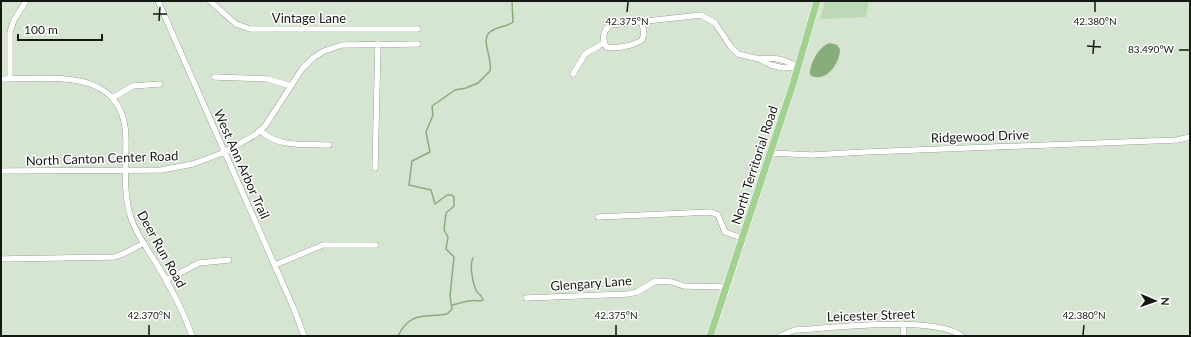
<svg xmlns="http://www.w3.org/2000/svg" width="1191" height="337" viewBox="0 0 1191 337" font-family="Lato,sans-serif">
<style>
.green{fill:#bdd8b4}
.water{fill:#88ad7c}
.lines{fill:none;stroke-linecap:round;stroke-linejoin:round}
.stream{stroke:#88ad7c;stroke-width:1.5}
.minor-casing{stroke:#6e7a6a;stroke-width:6}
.major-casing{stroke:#fff;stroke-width:8}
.minor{stroke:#fff;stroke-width:5.5}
.major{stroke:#a3d191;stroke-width:7}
.ticks{fill:none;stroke:#141812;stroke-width:1.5}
.labels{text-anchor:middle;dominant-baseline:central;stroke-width:3;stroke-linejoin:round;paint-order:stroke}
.street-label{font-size:13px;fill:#141812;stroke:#fff}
.ticks-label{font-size:10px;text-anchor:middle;fill:#141812;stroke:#fff;stroke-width:3;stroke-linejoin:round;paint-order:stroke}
</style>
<rect width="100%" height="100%" fill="#d6e4d2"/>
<path class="green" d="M825,1H869L866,17L820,19Z"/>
<path class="water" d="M830,43L837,45L840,49C840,63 826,84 810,75C809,64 819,46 830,43Z"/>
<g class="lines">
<path class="stream" d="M452,305C464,303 467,299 480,301L483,300C482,295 480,295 477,292C473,285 469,265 473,258
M398,336C410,311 424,318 447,314L452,309L450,296L454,257L446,249L448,237L444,230L446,213L454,206V197L452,195H447L435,204L431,190L409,185L412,161L430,152L426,132L433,115L432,106L455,90L466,88L478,83L490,71C493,58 480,40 490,32C497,26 507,27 513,22L512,1"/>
<g class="minor-casing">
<path id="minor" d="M158,1L294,309L304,336
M210,1L236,24L250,29H418
M642,22L644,34L642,40C633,46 616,49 606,47C602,38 603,30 611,25L701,15L715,23L731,47L738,54L759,59L771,65L783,68L798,67
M759,59C775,57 784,59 798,67
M573,74L585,54L604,43
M214,77L268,79L291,86
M1,79C53,79 127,66 126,142C126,167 123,194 131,218C136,234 147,248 156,263C170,286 183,310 192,336
M10,79V32L14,20L26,1
M112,98L133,86L160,84
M260,130C277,148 306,144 329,145
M770,153L812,155L865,152L1177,140L1190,137
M375,168L378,44
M1,171L161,170L193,164L225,152L255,135L265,126L302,69L313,58L324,51L342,45L418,44
M598,217L711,212L718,215L725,232L742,238
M1,259L114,257L123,254L144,243
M275,265L323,245H376
M166,280L199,263L229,260
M526,298L628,294L637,292L656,281L672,282L684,286L726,287
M903,324L904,336
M780,336L795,330C833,328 933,315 962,336"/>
</g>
<g class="major-casing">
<path id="major" d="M710,336L793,84L817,1"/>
</g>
<use href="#minor" class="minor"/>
<use href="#major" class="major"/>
</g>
<path class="ticks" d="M627,12L628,2M1095,12V2M153,14H167M159,21L160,7M1087,46L1101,47M1179,50H1189M1093,54L1094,40M149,335V325M616,335V325M1083,335L1084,325"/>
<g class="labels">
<g class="street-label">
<text x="309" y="18">Vintage Lane</text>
<text transform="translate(980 136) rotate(-2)">Ridgewood Drive</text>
<text transform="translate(102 158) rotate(-2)">North Canton Center Road</text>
<text transform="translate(242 164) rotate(66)">West Ann Arbor Trail</text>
<text transform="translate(754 165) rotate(-72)">North Territorial Road</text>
<text transform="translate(162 249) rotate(61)">Deer Run Road</text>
<text transform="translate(591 283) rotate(-4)">Glengary Lane</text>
<text transform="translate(871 315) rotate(-2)">Leicester Street</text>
</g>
</g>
<g class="ticks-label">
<text x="627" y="25">42.375°N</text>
<text x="1095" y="25">42.380°N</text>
<text x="1151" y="53">83.490°W</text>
<text x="149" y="319">42.370°N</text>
<text x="616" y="319">42.375°N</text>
<text x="1084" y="319">42.380°N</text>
</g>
<rect width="1191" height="337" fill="none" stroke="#141812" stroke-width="4"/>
<g transform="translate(1155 301) rotate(92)" stroke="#ffffff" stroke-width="3" paint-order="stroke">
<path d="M0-3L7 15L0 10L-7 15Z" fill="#141812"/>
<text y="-6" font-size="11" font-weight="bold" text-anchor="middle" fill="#141812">N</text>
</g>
<path d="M18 34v6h84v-6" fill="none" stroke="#141812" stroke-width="2"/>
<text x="24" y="34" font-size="12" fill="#141812" stroke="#ffffff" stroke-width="3" paint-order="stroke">100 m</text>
</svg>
